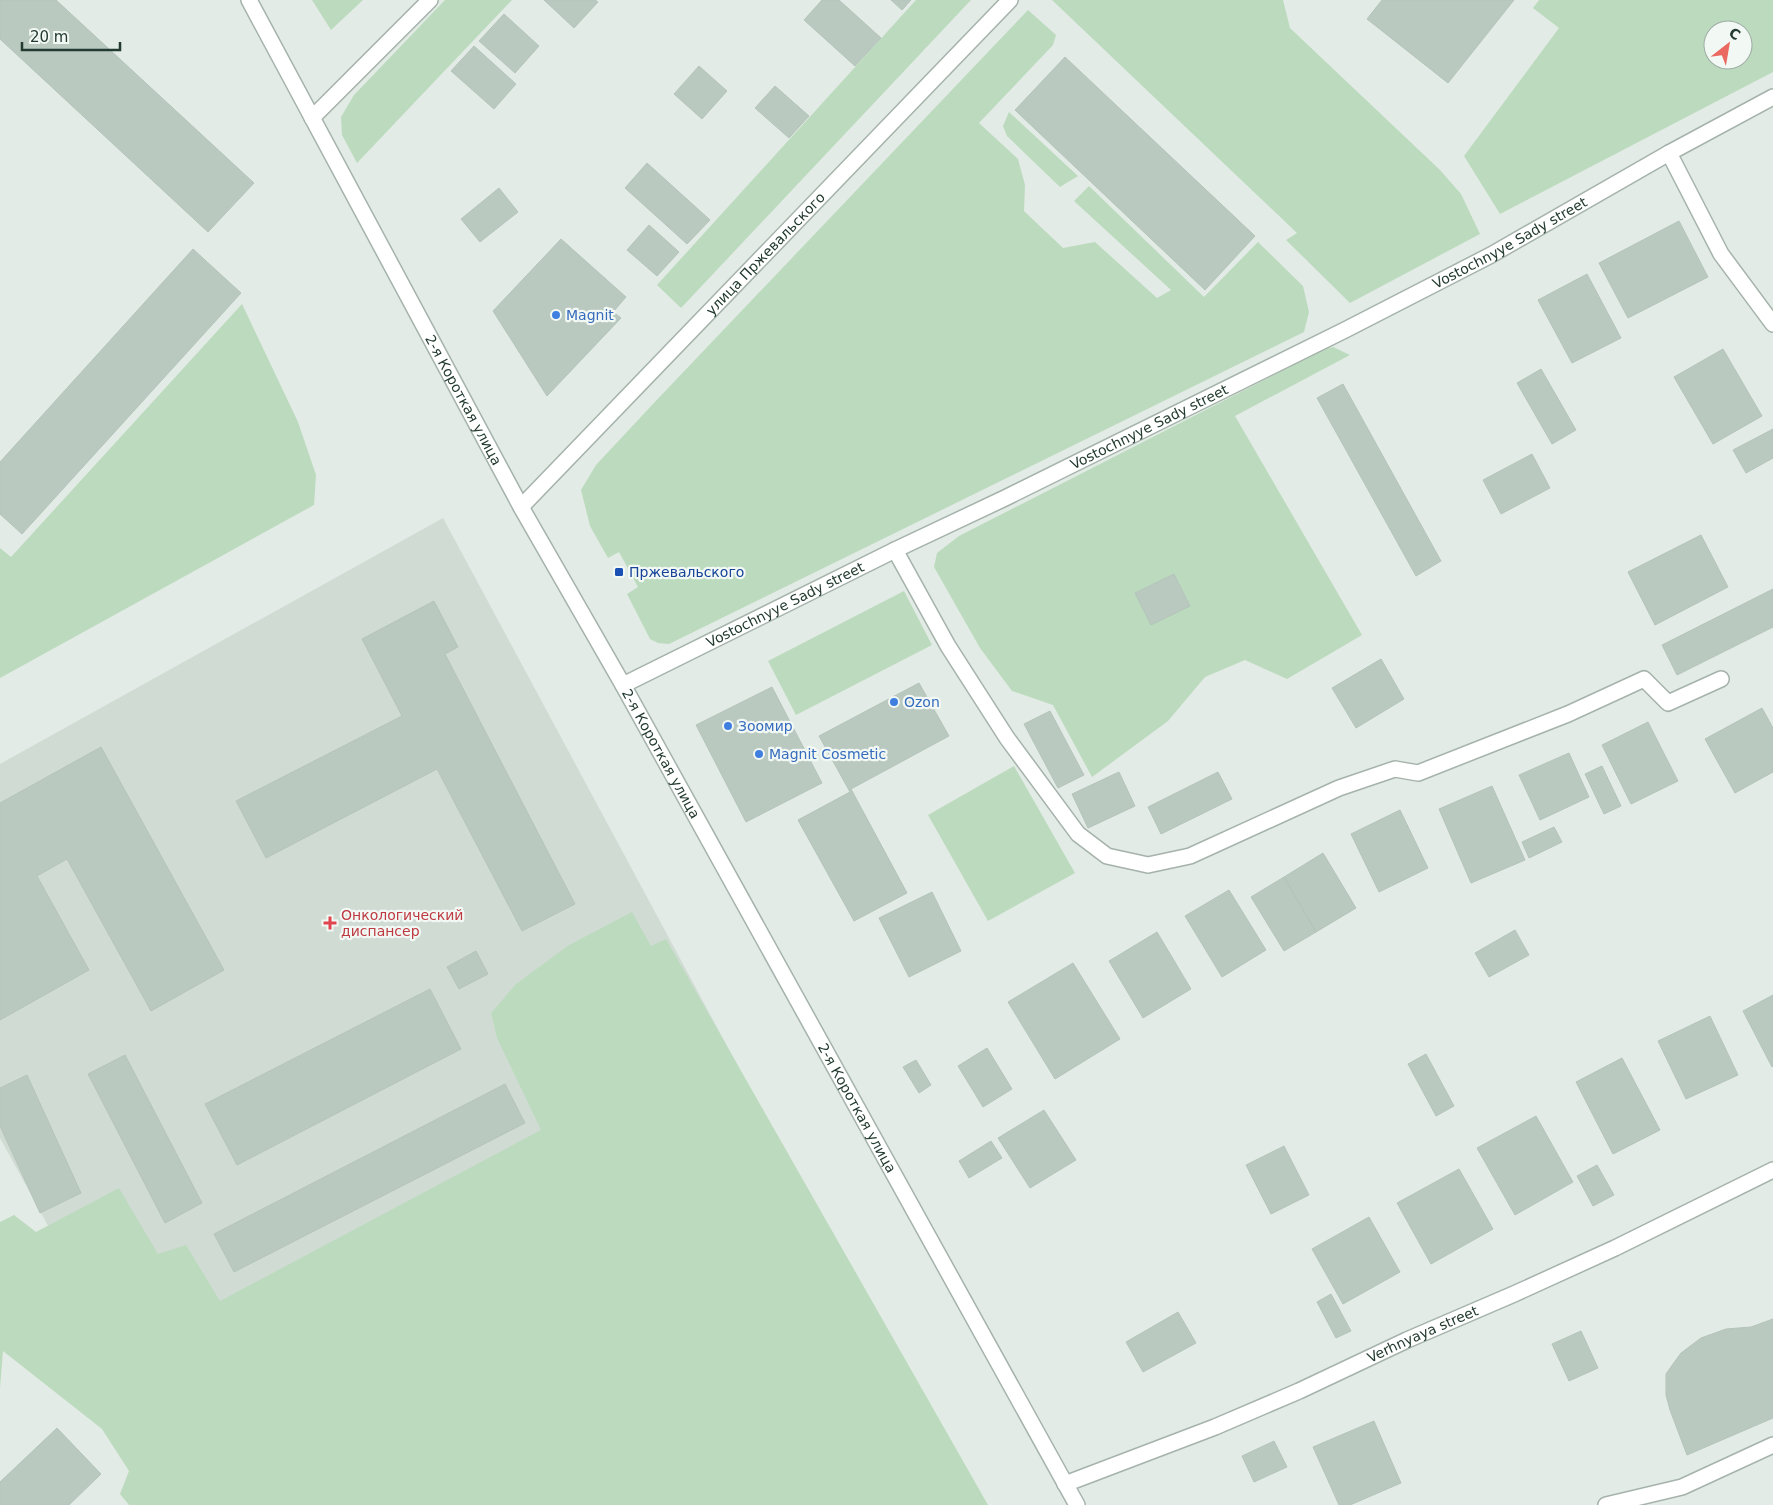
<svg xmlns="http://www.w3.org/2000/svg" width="1773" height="1505" viewBox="0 0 1773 1505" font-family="'DejaVu Sans',sans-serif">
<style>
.built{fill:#d0dbd4}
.green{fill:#bcdbbe;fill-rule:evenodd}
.building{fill:#bac9c0;stroke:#b4c4bb}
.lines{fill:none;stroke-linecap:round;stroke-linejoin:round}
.minor-casing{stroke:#a5b3ab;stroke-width:18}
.tertiary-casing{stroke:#a5b3ab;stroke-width:18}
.minor{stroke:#fff;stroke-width:15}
.tertiary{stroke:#fff;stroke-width:15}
.shop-dot{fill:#3f7fe0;stroke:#f2f8f4;stroke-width:2}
.transit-dot{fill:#1a4fb4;stroke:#f2f8f4;stroke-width:2}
.health-dot{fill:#e0444e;stroke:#f2f8f4;stroke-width:2}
.labels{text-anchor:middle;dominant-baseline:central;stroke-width:4.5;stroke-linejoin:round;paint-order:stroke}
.street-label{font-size:14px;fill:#233b30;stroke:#f2f8f4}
.shop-label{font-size:14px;fill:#366cbe;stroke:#f2f8f4;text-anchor:start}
.transit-label{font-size:14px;fill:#164399;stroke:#f2f8f4;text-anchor:start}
.health-label{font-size:14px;fill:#be3a42;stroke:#f2f8f4;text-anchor:start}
</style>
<rect width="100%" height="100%" fill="#e2ebe5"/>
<path class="built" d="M443,518L747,1083L138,1390L0,1138V764Z"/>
<path class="green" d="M312,0H363L331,30Z
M445,0H512L357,163L342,135L341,117L354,95Z
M916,0H971L681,308L657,285Z
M1052,0H1283L1290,28L1440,170L1461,194L1480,234L1350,303L1286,240L1297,233Z
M1539,0H1773V72L1500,214L1464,156L1559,28L1533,8ZM1713,30H1743V60H1713Z
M1028,10L1056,35L1053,45L979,123L1018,159L1025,185L1024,211L1063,248L1095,242L1157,298L1171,290L1074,201L1089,186L1204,297L1258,242L1303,286L1309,312L1304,332L669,644L658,643L650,639L627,594L638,587L619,552L608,558L590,526L581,490L596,465L652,405Z
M1009,112L1078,176L1060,187L1007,136L1003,126Z
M242,304L298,422L316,475L314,505L0,678V548L11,557Z
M1333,347L1350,355L1235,416L1362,635L1287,679L1245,660L1205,677L1168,721L1092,777L1053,705L1012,691L980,648L934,567L937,553L959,536L1325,349Z
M904,591L932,645L796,715L768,661Z
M1014,766L1075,873L988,921L928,815Z
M632,912L651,946L666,939L988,1505H129L120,1494L129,1471L102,1429L3,1351L0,1388V1222L14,1215L36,1232L119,1188L158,1254L186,1245L220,1301L541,1130L497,1038L491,1013L516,984L569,945Z"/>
<path class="building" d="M0,0H56L254,183L208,232L0,39Z
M544,0H595L598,2L574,28Z
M822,0H839L881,38L855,66L804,20Z
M891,0H911L902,10Z
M1382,0H1514L1448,83L1367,19Z
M504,14L539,46L515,73L479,41Z
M474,46L516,84L494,109L451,71Z
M1065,57L1255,236L1205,290L1015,110Z
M699,66L727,91L702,119L674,94Z
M775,86L809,116L789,138L755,108Z
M647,163L710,220L687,244L625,188Z
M499,188L518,212L480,242L461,219Z
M1679,221L1708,277L1628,318L1599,263Z
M649,225L679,252L657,276L627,250Z
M561,239L626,297L613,312L621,318L547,396L493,311Z
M193,249L241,293L22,534L0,514V462Z
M1587,274L1621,338L1572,363L1538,300Z
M1723,349L1762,416L1713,444L1674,377Z
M1541,369L1576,430L1552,444L1517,383Z
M1343,384L1441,561L1416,576L1317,398Z
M1773,429V458L1746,473L1733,450Z
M1532,454L1550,488L1501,514L1483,480Z
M1701,535L1728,587L1655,625L1628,572Z
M1174,574L1190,606L1151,625L1135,593Z
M1773,589V627L1677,675L1662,645Z
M434,601L458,647L445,654L575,904L522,931L437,769L266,858L236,801L402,716L362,639Z
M1381,659L1404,699L1356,728L1332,688Z
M919,683L949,736L851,789L907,893L854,921L798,820L850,792L819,736Z
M772,687L822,783L746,822L696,725Z
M1762,708L1773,728V772L1735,793L1705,739Z
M1050,711L1084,775L1058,788L1024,724Z
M1648,722L1678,781L1631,804L1602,745Z
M101,747L224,970L151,1011L67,859L37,876L89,970L0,1020V803Z
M1569,753L1589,797L1540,820L1519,775Z
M1602,766L1621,806L1604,814L1585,774Z
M1119,772L1135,806L1088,828L1072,794Z
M1218,772L1232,799L1161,834L1148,807Z
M1492,786L1525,860L1471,883L1439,809Z
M1400,810L1428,868L1379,892L1351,834Z
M1554,827L1562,842L1529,858L1522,842Z
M1323,853L1356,908L1316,932L1284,877Z
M1284,877L1316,932L1284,951L1251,897Z
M1229,890L1266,950L1222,977L1185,916Z
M932,892L961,951L909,977L879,918Z
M1515,930L1529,955L1489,977L1475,953Z
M1157,932L1191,989L1143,1018L1109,961Z
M476,951L488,974L459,989L447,967Z
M1073,963L1120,1039L1055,1079L1008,1002Z
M430,989L461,1049L237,1165L205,1104Z
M1773,995V1066L1772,1067L1743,1011Z
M1710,1016L1738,1075L1686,1099L1658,1041Z
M987,1048L1012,1089L983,1107L958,1066Z
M1426,1054L1454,1106L1436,1116L1408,1064Z
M125,1055L202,1203L165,1223L88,1074Z
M1622,1058L1660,1130L1613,1154L1576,1082Z
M916,1060L931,1085L919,1093L903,1067Z
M27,1075L81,1193L40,1213L0,1126V1088Z
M505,1084L525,1123L234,1272L214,1234Z
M1044,1110L1076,1160L1030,1188L998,1138Z
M1536,1116L1573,1182L1515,1215L1477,1148Z
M991,1141L1002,1158L969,1178L959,1161Z
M1284,1146L1309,1195L1271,1214L1246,1165Z
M1597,1165L1614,1195L1593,1206L1577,1176Z
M1459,1169L1493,1229L1431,1264L1397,1203Z
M1369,1217L1400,1272L1343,1304L1312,1249Z
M1331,1294L1351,1331L1336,1338L1317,1302Z
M1178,1312L1196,1343L1143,1372L1126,1342Z
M1773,1319V1418L1687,1455L1670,1410L1666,1395V1374L1673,1364L1681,1353L1701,1338L1726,1329L1751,1327Z
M1581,1331L1598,1368L1569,1381L1552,1344Z
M1374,1421L1401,1483L1350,1505H1339L1313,1447Z
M57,1428L101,1474L69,1505H0V1482Z
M1274,1441L1287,1467L1254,1482L1242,1456Z"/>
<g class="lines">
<g class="minor-casing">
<g id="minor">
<path d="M312,118L430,0"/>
<path d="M1669,153L1721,254L1773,324"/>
<path id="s1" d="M521,507L1010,0"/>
<path d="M895,550L948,646L1007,738L1078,834L1107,856L1148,865L1190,856L1339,788L1395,769L1418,773L1568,714L1644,679L1668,703L1721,679"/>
<path id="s2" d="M623,685L895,550L1003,499L1345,330L1491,255L1669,153L1773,97"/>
<path id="s3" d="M1065,1484L1215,1427L1299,1391L1407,1340L1514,1294L1615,1248L1773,1170"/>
<path d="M1606,1505L1682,1487L1773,1445"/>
</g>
</g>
<g class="tertiary-casing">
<g id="tertiary">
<path id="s4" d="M249,0L521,507L623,685L1077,1505"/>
</g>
</g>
<use href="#minor" class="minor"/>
<use href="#tertiary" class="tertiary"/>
</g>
<g class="shop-dot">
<circle cx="556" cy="315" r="5"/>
<circle cx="894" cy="702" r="5"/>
<circle cx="728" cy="726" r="5"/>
<circle cx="759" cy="754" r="5"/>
</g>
<rect class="transit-dot" x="614" y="567" width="10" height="10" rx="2.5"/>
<path class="health-dot" d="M327.5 915.5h5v5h5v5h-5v5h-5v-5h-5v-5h5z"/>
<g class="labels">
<g class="street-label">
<text stroke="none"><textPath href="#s2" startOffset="991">Vostochnyye Sady street</textPath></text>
<text stroke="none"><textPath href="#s1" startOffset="352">улица Пржевальского</textPath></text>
<text stroke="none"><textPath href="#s4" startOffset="454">2-я Короткая улица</textPath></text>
<text stroke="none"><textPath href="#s2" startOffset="586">Vostochnyye Sady street</textPath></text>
<text stroke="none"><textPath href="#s2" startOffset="181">Vostochnyye Sady street</textPath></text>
<text stroke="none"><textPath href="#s4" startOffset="859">2-я Короткая улица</textPath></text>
<text stroke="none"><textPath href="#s4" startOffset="1264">2-я Короткая улица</textPath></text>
<text stroke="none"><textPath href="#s3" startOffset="388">Verhnyaya street</textPath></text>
</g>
<g class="shop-label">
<text x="566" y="315">Magnit</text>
<text x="904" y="702">Ozon</text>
<text x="738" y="726">Зоомир</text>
<text x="769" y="754">Magnit Cosmetic</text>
</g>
<g class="transit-label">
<text x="629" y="572">Пржевальского</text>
</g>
<g class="health-label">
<text x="341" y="915">Онкологический<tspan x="341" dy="16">диспансер</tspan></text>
</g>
</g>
<g transform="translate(1728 45) rotate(31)"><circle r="24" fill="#f2f8f4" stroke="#9faca6"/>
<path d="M0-4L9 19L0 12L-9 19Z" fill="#ea6960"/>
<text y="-8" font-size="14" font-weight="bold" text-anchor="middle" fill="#233b30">С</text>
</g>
<path d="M22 42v8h98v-8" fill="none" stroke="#233b30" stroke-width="2.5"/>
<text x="30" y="42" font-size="15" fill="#233b30" stroke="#f2f8f4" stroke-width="4" paint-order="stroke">20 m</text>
</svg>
